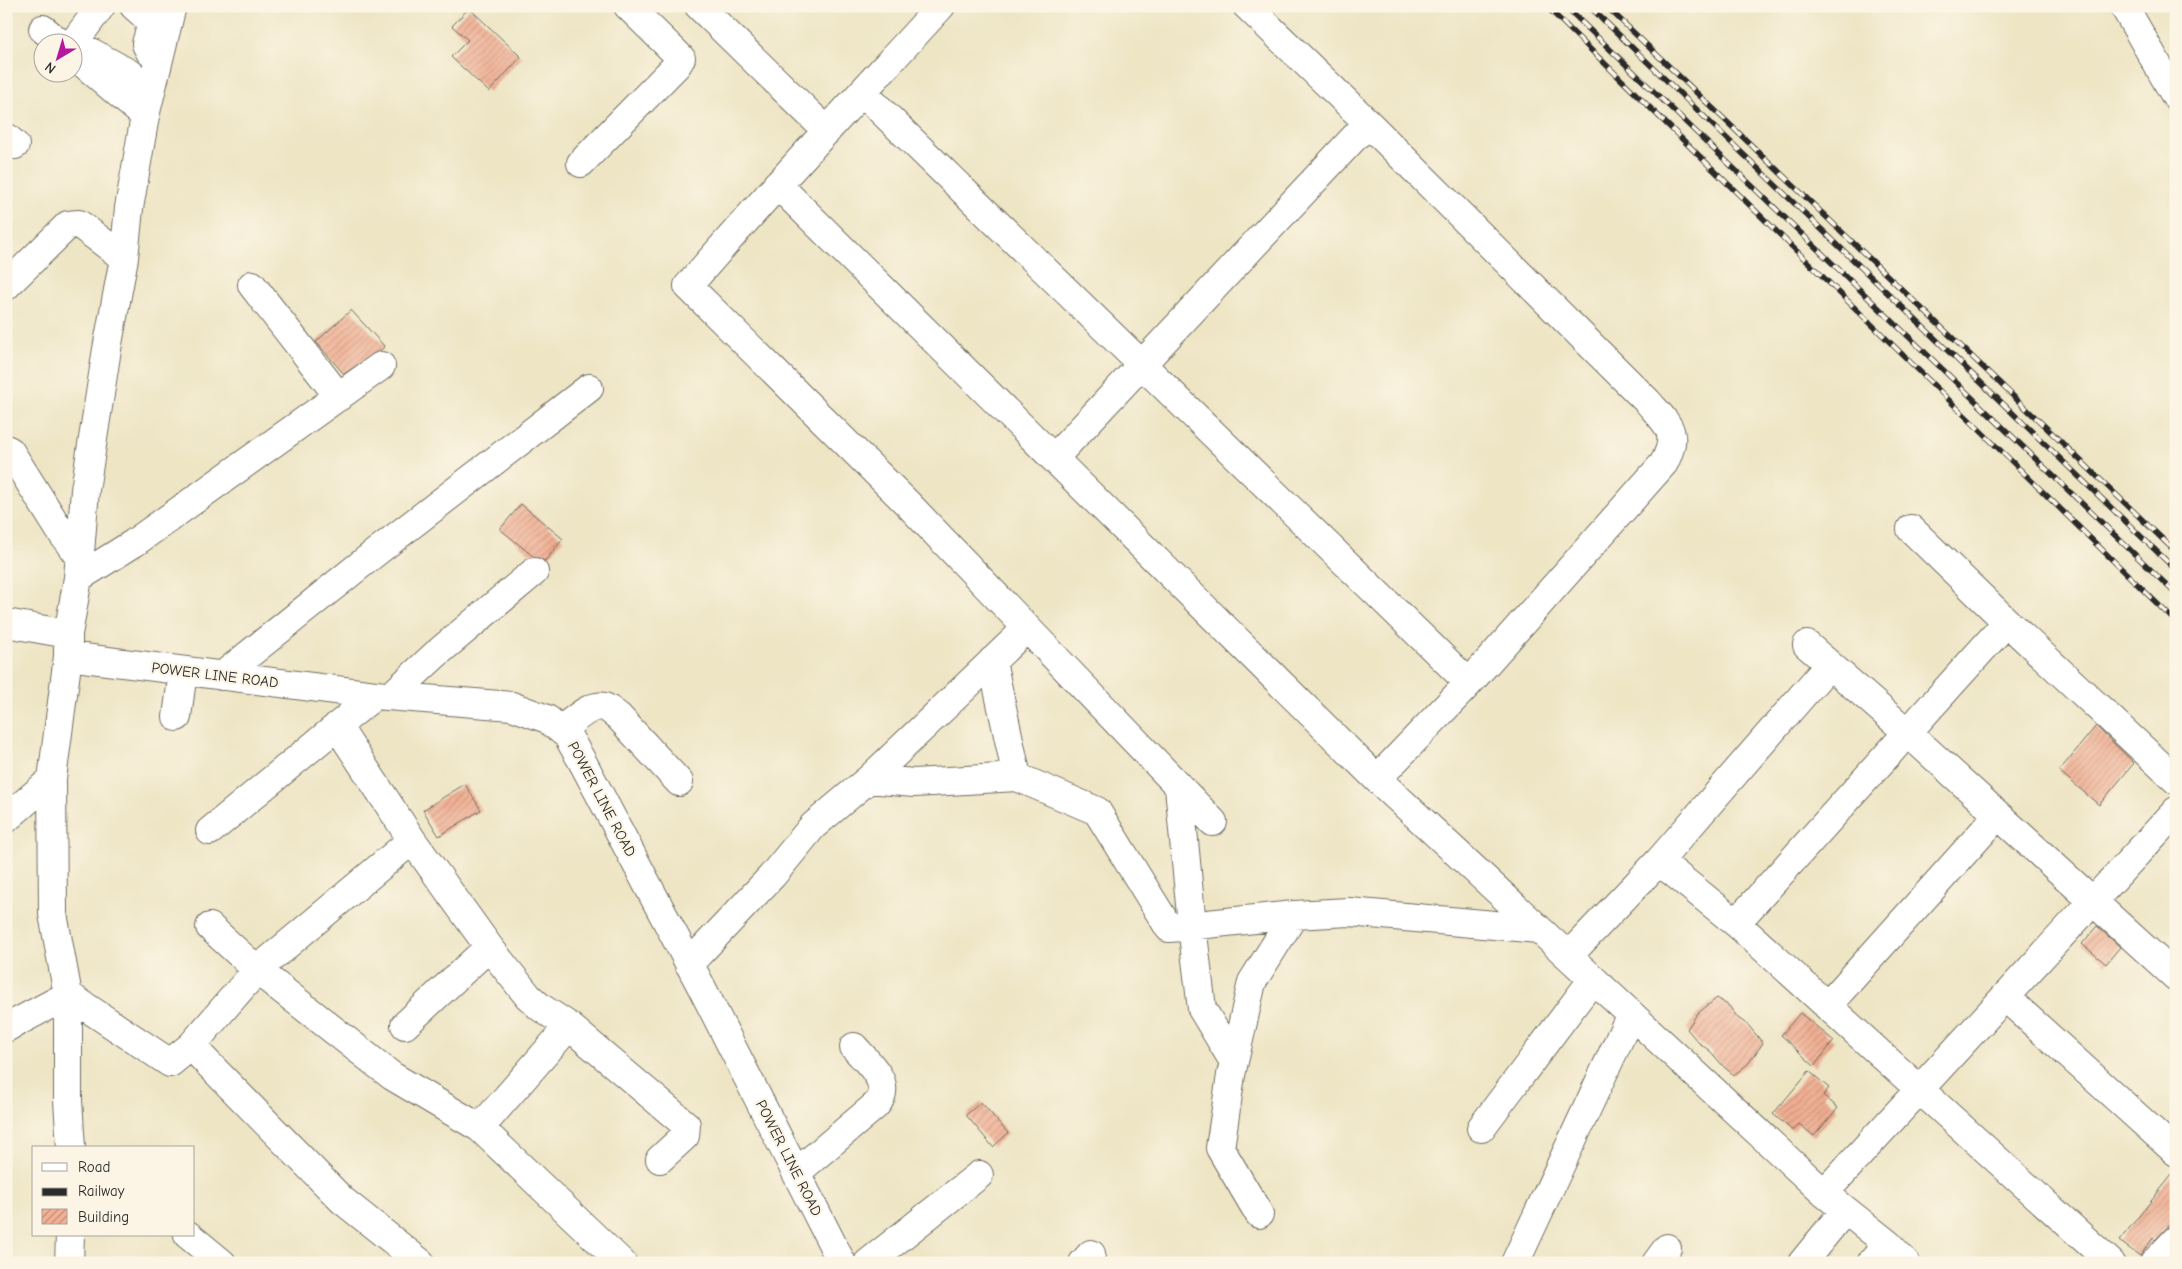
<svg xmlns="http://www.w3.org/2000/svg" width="2182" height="1269" viewBox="0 0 2182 1269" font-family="'Comic Neue',sans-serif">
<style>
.building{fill:url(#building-hatch)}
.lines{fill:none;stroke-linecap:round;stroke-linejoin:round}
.minor-casing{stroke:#6f6c61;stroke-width:30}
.minor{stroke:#fff;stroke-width:28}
.rail-casing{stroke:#2b2b2b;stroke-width:5.5}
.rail{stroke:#fcf5e5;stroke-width:4;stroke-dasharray:11;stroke-linecap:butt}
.labels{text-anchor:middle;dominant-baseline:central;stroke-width:4.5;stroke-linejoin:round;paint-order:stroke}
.street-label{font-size:15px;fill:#2b2b2b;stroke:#fcf5e5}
</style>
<defs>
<pattern id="building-hatch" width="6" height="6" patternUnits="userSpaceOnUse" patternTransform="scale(1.25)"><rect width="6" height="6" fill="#f1af93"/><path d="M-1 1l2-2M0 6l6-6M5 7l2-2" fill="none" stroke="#c38f78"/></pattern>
</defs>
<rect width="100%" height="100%" fill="#fcf5e5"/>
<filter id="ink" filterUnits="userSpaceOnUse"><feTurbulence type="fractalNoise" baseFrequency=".02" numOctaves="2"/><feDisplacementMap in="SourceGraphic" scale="10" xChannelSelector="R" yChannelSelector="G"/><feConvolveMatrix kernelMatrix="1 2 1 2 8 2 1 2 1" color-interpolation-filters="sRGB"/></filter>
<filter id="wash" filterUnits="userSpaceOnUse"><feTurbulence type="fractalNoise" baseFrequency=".0096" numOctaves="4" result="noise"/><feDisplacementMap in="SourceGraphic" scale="20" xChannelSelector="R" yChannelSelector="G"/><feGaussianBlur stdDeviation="1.12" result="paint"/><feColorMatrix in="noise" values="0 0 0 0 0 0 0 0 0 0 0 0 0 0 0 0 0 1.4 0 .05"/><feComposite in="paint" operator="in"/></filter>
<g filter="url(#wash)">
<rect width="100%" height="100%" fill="#eee5c5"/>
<g id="blocks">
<path class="building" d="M469,8L521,57L489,92L451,57L468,40L452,26Z
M351,310L385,347L344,374L316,342Z
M521,504L563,539L545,561L534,557L500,529Z
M2096,726L2134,763L2099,805L2059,771Z
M465,784L481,810L439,836L423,810Z
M2097,926L2120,947L2106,964L2082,944Z
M1717,998L1729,1006L1738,1018L1748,1025L1763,1043L1748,1064L1734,1075L1724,1067L1710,1051L1698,1042L1687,1029L1697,1014Z
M1800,1013L1834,1041L1814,1066L1781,1035Z
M1809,1071L1829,1088L1823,1095L1838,1108L1814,1136L1799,1124L1793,1131L1773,1114Z
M981,1102L1008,1133L993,1147L966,1115Z
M2176,1170V1218L2155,1240L2153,1238L2140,1256L2119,1241Z"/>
</g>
</g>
<g filter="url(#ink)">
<use href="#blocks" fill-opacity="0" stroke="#6f6c61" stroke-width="1"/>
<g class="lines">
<g class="minor-casing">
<path id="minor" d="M101,6L77,38L80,46L132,75L151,92
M134,6L152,22L146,44L150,52
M699,6L827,131
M941,6C856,99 770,191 688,286L908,504L1213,822
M1247,6L1368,123L1648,402C1668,425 1680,432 1664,463L1469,683L1377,779L1824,1193L1888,1244L1906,1263
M2124,6L2176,97
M43,29L59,42
M77,58L145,116
M862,92L1469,683
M6,137L15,145
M581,163L677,65L681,58L628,6
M777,184L1377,779
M252,285L339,397
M6,286L68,225L79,224L124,258
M6,449L10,451L59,529L79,557
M1054,458L1368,123
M1911,529L2007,622L2176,780
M78,578L134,543L381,366
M6,623L68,634
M1807,645L1907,732L2176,977
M68,656L375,695L512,706L547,719L567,735L582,761L701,986L842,1263
M992,661L1017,777
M222,676L375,553L589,388
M391,696L435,655L534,572
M177,717L183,671
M337,726L412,840L489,947L528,996L540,1007L569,1026L686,1125L685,1136L660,1159
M561,730C571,723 590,703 604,707C609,708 613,713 618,716L679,782
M869,779L1027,628
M1179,787L1192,926L1202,1009L1234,1062
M6,819L52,779
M210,831L375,695
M1659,861L1829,665
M1736,923L2007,622
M210,927L257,970L392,1076L480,1128L622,1263
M1568,956L1659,861L1736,923L2111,1263
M689,964L772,876L813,826L869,779L914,783L1017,777L1097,811L1169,928L1294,915
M2005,997L2176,1152
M1827,1006L1998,815
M405,1025L489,947
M6,1028L68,995L170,1063L191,1046L257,970L412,840
M191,1046L342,1200L421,1263
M480,1128L569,1026
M1481,1128L1593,979
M71,1148L68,1100V995L53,914L52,779L68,656V634L78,578L85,490L107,349L124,258L129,208L145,116L172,6
M797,1172L876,1105C894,1083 868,1063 854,1047
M1824,1193L2176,811
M1259,1214L1220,1148L1231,1075L1252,982L1294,915L1349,912L1539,929
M188,1235L222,1263
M69,1263L70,1235
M868,1263L979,1175
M1083,1263L1091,1254
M1515,1263L1631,1014
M1656,1263L1667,1248
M1802,1263L1845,1210
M1871,1263L1888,1244
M2154,1263L2176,1240"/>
</g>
<use href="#minor" class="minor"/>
<g class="rail-casing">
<path id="rail" d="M1546,6L2176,622
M1565,6L2176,594
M1589,6L2176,570
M1606,6L2176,552"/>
</g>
<use href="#rail" class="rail"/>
</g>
</g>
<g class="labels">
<g class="street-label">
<text transform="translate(215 675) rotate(7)">POWER LINE ROAD</text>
<text transform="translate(602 799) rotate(62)">POWER LINE ROAD</text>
<text transform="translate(789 1158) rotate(63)">POWER LINE ROAD</text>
</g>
</g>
<rect width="2182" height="1269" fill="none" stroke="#fcf5e5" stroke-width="25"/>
<rect x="32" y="1146" width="162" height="90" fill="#fcf5e5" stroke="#a8a49b"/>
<rect x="42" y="1163" width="25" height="8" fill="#ffffff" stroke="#a8a49b"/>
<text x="78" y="1172" font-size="15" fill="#2b2b2b">Road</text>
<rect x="42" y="1188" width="25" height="8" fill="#2b2b2b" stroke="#a8a49b"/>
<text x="78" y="1196" font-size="15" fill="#2b2b2b">Railway</text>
<rect x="42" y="1209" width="25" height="15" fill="url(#building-hatch)" stroke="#a8a49b"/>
<text x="78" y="1222" font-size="15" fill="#2b2b2b">Building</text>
<g transform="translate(58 58) rotate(218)"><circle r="24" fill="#fcf5e5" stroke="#a8a49b"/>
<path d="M0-4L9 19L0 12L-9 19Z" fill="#b5179e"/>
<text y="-8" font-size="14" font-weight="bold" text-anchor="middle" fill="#2b2b2b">N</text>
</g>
</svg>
